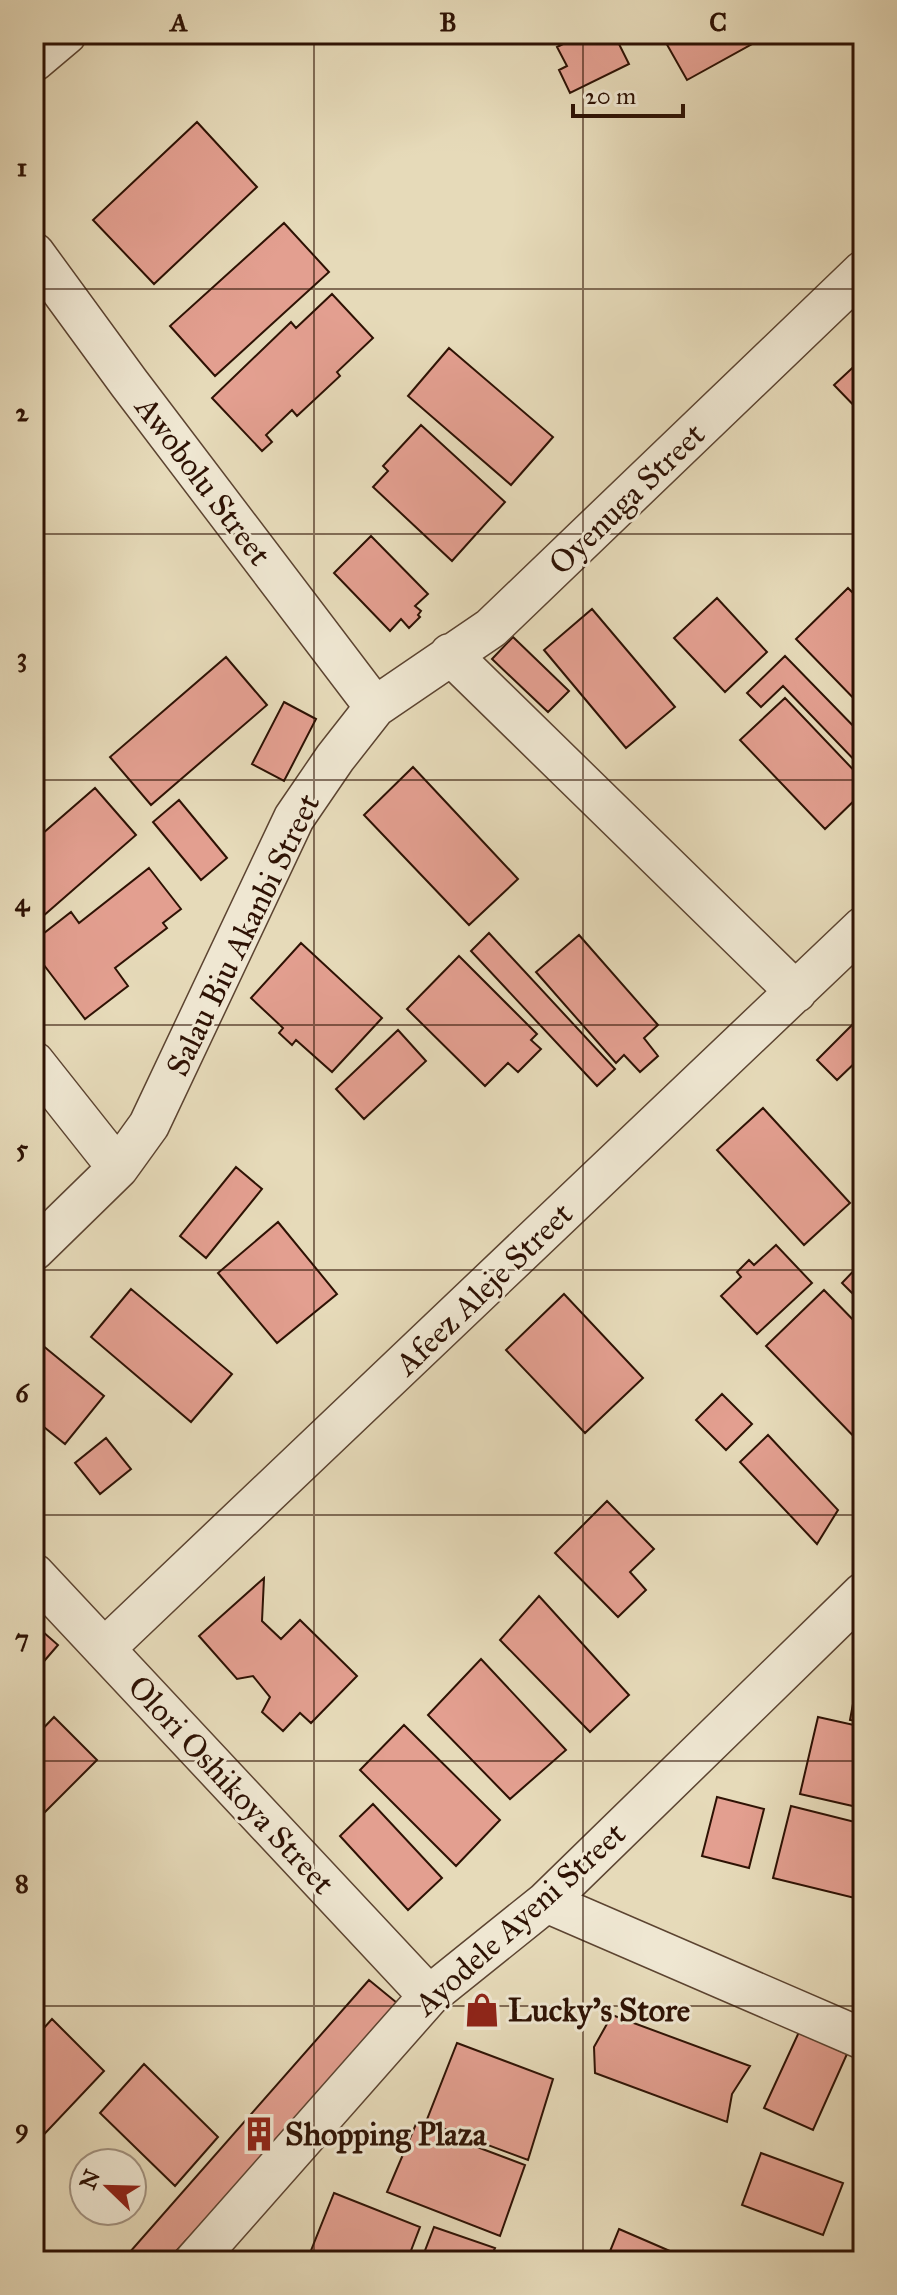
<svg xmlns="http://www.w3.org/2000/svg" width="897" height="2295" viewBox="0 0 897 2295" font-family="'IM FELL Great Primer',serif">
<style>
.building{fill:#e39f90;stroke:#2e1204;stroke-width:2}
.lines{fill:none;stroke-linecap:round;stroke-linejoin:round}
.minor-casing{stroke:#5c4431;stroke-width:43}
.minor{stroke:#efe7d2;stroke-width:40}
.grid{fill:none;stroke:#2e1204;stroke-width:2;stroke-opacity:0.55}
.labels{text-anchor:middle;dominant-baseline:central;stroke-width:6;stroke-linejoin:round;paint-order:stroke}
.street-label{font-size:32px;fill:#2e1204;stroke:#efe7d2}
.poi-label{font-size:32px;font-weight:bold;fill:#2e1204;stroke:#efe7d2;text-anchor:start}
.neatline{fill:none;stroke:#2e1204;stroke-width:3}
.grid-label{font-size:26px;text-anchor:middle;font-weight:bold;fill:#2e1204}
</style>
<rect width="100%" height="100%" fill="#e6dab9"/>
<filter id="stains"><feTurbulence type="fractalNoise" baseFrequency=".0025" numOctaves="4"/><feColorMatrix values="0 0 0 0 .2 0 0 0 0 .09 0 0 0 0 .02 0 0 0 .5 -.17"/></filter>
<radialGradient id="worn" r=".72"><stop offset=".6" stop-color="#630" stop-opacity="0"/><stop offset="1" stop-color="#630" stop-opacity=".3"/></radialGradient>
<path class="building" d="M583,34H614L629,64L570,93L559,70L567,66L557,47Z
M661,34H747L752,44L687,80Z
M197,122L257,187L154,284L93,220Z
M284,223L329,272L215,376L170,326Z
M332,294L373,338L337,372L340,376L297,416L292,410L266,435L272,442L262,451L212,398L291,322L296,328Z
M449,348L553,437L511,485L408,396Z
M863,358V415L834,385Z
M421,425L505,502L452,561L373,487L388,471L383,466Z
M371,536L428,594L415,606L421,611L418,615L420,617L409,628L401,619L390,631L334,573Z
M848,588L863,603V708L796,639Z
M717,598L767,652L725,692L674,638Z
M592,609L675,707L626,748L544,650Z
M513,637L569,691L548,712L492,659Z
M785,656L863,736V769L783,686L761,707L747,693Z
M226,657L267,705L151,805L110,757Z
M785,698L863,780V792L825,829L740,740Z
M284,702L316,719L284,781L252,764Z
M413,767L518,879L469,925L364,815Z
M95,788L136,835L34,924V841Z
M179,800L227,858L201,880L153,822Z
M149,868L181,909L163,923L167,928L115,968L128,986L85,1019L34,952V941L71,912L79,923Z
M489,933L615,1069L597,1086L471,951Z
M579,935L658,1025L644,1038L658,1056L640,1072L624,1055L616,1063L536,972Z
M301,943L382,1018L332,1072L296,1040L292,1045L279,1033L283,1028L251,998Z
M459,956L537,1034L531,1040L541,1049L518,1072L508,1063L485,1086L407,1009Z
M855,1022L863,1030V1055L837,1080L817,1060Z
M398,1030L426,1061L364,1119L336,1089Z
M763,1108L850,1203L804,1245L717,1150Z
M236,1167L262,1189L206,1258L180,1236Z
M278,1222L337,1294L277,1343L218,1273Z
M776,1245L812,1283L757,1334L721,1296L741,1277L737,1272L749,1260L754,1265Z
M863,1261V1304L842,1283Z
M131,1289L232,1374L191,1422L91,1337Z
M824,1290L863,1330V1446L766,1346Z
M564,1294L643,1378L585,1433L506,1350Z
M36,1340L104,1396L65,1444L34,1419V1342Z
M722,1394L752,1424L726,1450L696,1420Z
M768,1435L838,1510L817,1544L740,1462Z
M106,1438L131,1469L100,1494L75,1463Z
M607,1501L654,1549L630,1572L646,1590L618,1617L555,1553Z
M264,1578L262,1621L281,1639L300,1620L357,1676L311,1723L300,1713L283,1731L262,1712L270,1697L253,1676L237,1679L199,1636Z
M539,1596L629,1695L590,1732L500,1640Z
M34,1624L58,1645L39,1667L34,1663Z
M481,1659L566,1750L510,1799L428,1715Z
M858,1677L863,1678V1722L850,1720Z
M54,1717L97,1760L34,1823V1738Z
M818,1717L863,1727V1781L857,1807L800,1794Z
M404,1725L500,1820L456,1866L360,1770Z
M717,1797L764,1809L749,1868L702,1856Z
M373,1804L442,1878L408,1910L340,1836Z
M791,1806L863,1824V1900L773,1878Z
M369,1980L402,2007L167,2261H122Z
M612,2015L750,2066L732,2094L727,2122L595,2073L594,2047Z
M52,2019L104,2071L34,2145V2039Z
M799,2032L847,2054L813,2130L764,2108Z
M457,2043L553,2079L528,2160L426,2122Z
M144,2064L218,2137L175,2186L100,2113Z
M416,2124L525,2165L500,2236L387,2192Z
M761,2153L843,2183L823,2235L742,2205Z
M334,2193L420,2227L407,2261H314L308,2258Z
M434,2227L495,2248L489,2261H421Z
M619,2229L693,2261H606Z"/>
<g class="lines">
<g class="minor-casing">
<path id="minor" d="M34,61L66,34
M34,253L129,383L375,707
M450,654L796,992
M34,1062L118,1168
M34,1250L118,1168L149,1125L294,818L335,758L375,707L491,628L863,271
M34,1574L429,1996
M104,1649L863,927
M546,1902L863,2039
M195,2261L429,1996L546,1902L863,1593"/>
</g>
<use href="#minor" class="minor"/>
</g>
<path class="grid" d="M314,34V2261M583,34V2261M34,289H863M34,534H863M34,780H863M34,1025H863M34,1270H863M34,1515H863M34,1761H863M34,2006H863"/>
<defs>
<g id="shop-bare" transform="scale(2.76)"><path d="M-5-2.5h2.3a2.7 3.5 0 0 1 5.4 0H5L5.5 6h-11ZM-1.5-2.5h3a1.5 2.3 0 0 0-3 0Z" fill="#8f2418" stroke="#efe7d2" stroke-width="2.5" paint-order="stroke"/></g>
<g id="building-bare" transform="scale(2.76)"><path d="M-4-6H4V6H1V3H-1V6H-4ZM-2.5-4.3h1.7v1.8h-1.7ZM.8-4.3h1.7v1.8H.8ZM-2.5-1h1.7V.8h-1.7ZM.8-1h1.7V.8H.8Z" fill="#8f2418" stroke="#efe7d2" stroke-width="2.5" paint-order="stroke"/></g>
</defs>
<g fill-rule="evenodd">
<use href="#shop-bare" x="482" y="2010"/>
<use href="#building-bare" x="259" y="2134"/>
</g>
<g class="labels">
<g class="street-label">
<text transform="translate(203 481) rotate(53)">Awobolu Street</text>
<text transform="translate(627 499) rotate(-44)">Oyenuga Street</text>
<text transform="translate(243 935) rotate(-64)">Salau Biu Akanbi Street</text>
<text transform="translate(484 1289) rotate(-44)">Afeez Aleje Street</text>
<text transform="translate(231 1785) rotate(47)">Olori Oshikoya Street</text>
<text transform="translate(520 1919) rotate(-42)">Ayodele Ayeni Street</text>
</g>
<g class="poi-label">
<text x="508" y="2010">Lucky's Store</text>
<text x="285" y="2134">Shopping Plaza</text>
</g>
</g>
<rect width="897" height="2295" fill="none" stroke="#e6dab9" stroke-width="88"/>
<g transform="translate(108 2187) rotate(293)"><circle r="38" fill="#efe7d2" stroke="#a29280" stroke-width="2"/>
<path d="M0-6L14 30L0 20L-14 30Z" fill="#8f2418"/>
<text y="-12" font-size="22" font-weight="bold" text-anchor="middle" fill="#2e1204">N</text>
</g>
<path d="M573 104v12h110v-12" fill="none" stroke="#2e1204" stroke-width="4"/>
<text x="585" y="104" font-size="24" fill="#2e1204" stroke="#efe7d2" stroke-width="6" paint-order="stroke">20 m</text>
<rect x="44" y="44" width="809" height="2207" class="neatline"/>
<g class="grid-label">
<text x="179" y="31">A</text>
<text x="448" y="31">B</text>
<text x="718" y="31">C</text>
<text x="22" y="176">1</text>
<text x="22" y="421">2</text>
<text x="22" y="666">3</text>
<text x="22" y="911">4</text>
<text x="22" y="1157">5</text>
<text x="22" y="1402">6</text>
<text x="22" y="1647">7</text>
<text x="22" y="1892">8</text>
<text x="22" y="2137">9</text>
</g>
<rect width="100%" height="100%" filter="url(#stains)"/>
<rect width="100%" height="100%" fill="url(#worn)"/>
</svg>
